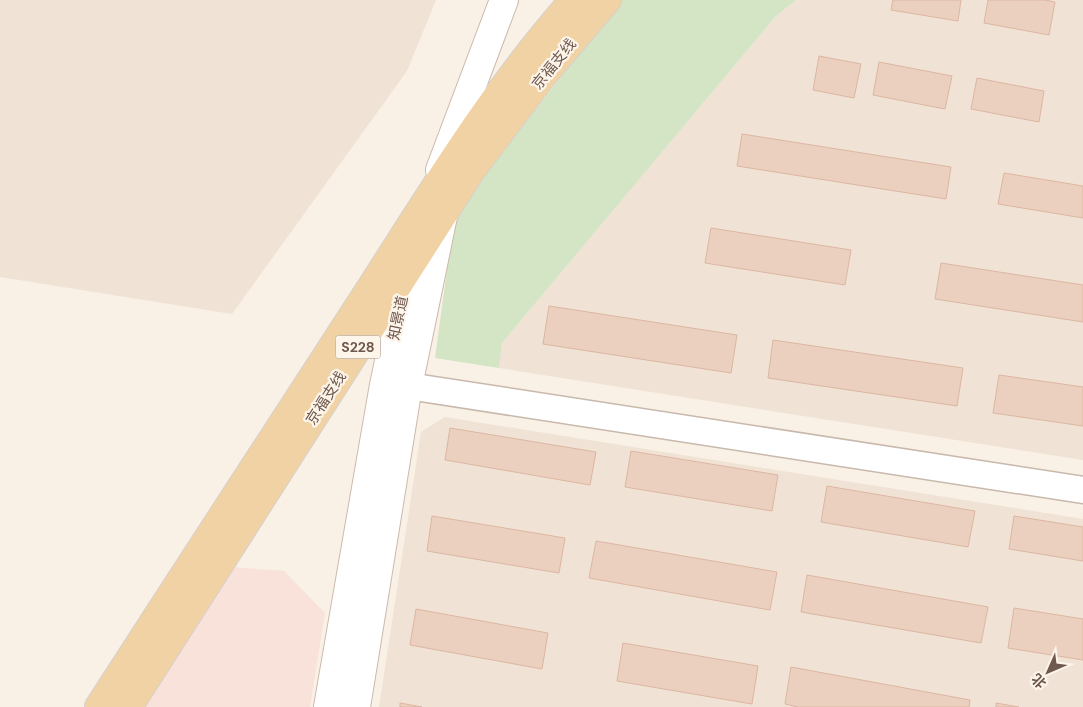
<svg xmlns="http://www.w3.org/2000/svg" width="1083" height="707" viewBox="0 0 1083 707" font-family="'DM Sans','Noto Sans SC',sans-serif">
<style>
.residential{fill:#f0e2d4}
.commercial{fill:#f9e2da}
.green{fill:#d3e5c5}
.building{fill:#ecd0bf;stroke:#dcb6a2}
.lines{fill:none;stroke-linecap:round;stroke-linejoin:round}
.tertiary-casing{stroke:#c9b8ac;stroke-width:29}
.secondary-casing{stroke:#ccb9ab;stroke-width:30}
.primary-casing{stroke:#d7d0cd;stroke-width:30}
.tertiary{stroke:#fff;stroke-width:26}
.secondary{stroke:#fff;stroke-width:28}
.primary{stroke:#f1d2a4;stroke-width:28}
.labels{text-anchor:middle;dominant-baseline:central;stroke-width:4.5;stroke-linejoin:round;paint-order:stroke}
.shield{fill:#fdf5ea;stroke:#9a877c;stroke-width:1}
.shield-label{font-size:14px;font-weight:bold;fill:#6f584d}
.street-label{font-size:15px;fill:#6f584d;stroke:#fdf5ea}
</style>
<rect width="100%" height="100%" fill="#f9f1e5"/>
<path class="residential" d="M0,0H436L407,71L232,314L0,277Z
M796,0H1083V460L499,368L502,343L776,16Z
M445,417L1083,519V707H379L421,432Z"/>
<path class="commercial" d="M233,567L284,571L325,613L310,707H144Z"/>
<path class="green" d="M621,0H796L776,16L502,343L499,368L435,358L453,226L486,173Z"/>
<path class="building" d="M893,0H961L958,21L891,10Z
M988,0H1045L1055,2L1049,35L984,23Z
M819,56L861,64L854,98L813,90Z
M879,62L952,76L945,109L873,95Z
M977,78L1044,91L1039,122L971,109Z
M742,134L951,167L946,199L737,166Z
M1004,173L1083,186V218L998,204Z
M711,228L851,250L845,285L705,263Z
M941,263L1083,285V322L935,299Z
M549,306L737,335L731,373L543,344Z
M773,340L963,368L957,406L768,378Z
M999,375L1083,387V426L993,413Z
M450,428L596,452L590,485L445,460Z
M631,451L778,475L772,511L625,487Z
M827,486L975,511L968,547L821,522Z
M432,516L565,538L559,573L427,551Z
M1014,516L1083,527V561L1009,549Z
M596,541L777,572L770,610L589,578Z
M807,575L988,607L981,643L801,612Z
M1014,608L1083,619V660L1008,648Z
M416,609L548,633L542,669L410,645Z
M623,643L758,666L752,704L617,681Z
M791,667L970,700L969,707H798L785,704Z
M400,703L422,707H400Z
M996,703L1019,707H996Z"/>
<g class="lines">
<g class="tertiary-casing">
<path id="tertiary" d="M387,385L408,386L1083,490"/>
</g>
<g class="secondary-casing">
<path id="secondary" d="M440,170L504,0
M328,707L384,385L408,271
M356,707L408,386L443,216"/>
</g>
<g class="primary-casing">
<path id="primary" d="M99,707C188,569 278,431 367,294C432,193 494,90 574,0
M128,707L472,169L543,75L607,0"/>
</g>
<use href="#tertiary" class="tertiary"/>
<use href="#secondary" class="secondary"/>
<use href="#primary" class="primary"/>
</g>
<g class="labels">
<rect class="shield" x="335.5" y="335.5" width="45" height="23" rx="4"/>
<g class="shield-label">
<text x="358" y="347">S228</text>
</g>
<g class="street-label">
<text transform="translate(554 64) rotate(-51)">京福支线</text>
<text transform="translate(398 318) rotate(-78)">知景道</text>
<text transform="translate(326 398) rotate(-57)">京福支线</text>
</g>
</g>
<g transform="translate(1048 672) rotate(225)" stroke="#fdf5ea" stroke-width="4" paint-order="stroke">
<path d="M0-4L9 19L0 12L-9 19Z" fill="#6f584d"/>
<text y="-8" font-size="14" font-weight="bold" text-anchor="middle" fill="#6f584d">北</text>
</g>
</svg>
